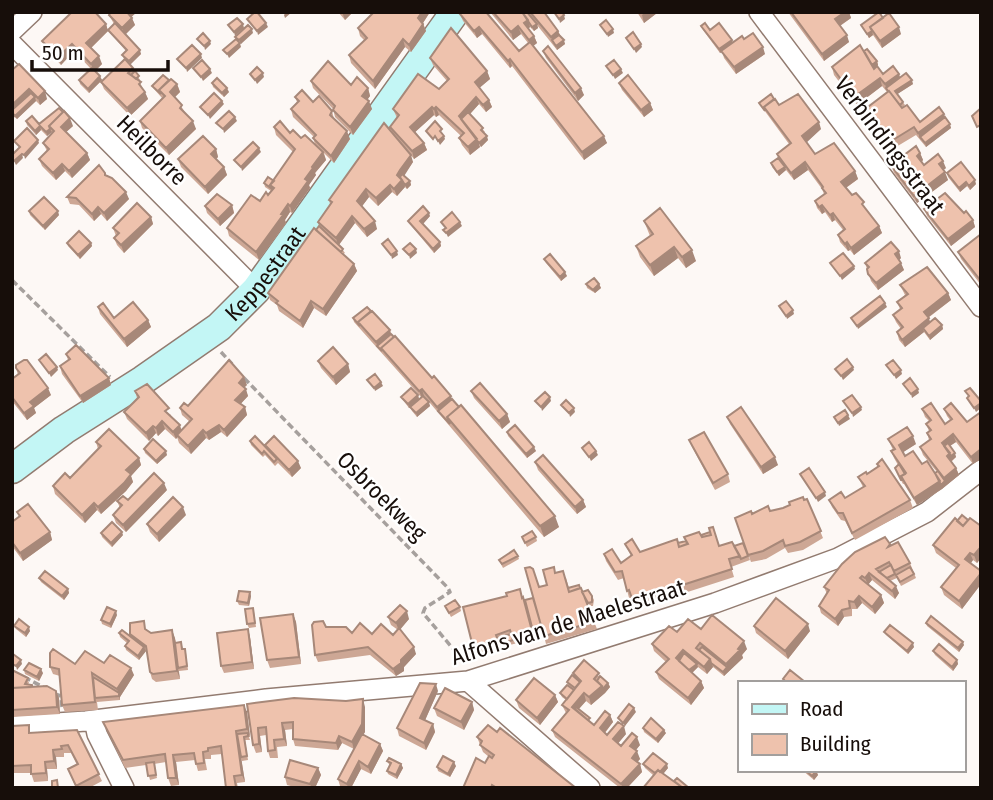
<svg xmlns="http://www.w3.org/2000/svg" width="993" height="800" viewBox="0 0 993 800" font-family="'Fira Sans Condensed',sans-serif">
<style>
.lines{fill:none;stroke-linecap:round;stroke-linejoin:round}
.street-casing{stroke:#927b70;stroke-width:22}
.secondary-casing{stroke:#927b70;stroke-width:31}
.path{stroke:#a6a09d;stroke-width:3.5;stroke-dasharray:7 3.5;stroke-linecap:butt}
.street{stroke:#fff;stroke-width:19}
.secondary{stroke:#c3f6f5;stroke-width:28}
.wall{fill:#cda795}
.shaded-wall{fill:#a78879}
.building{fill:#eec2ad;stroke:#a78879;stroke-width:2}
.labels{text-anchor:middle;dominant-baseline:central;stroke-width:5;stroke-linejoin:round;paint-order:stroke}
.street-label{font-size:23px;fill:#170e0a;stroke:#fff}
</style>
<rect width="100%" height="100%" fill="#fdf8f5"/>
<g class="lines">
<g class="street-casing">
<path id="street" d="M759,12L981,307
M12,31L32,12
M12,44L256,290
M468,681L590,788
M94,720L97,734L124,788
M12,726L86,721L266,699L468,681L715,603L838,558L927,512L981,470"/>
</g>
<g class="secondary-casing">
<g id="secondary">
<path id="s1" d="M12,469L64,430L143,380L219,327L256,290L455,12"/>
</g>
</g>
<path class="path" d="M12,280L110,377
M221,352L232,364
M244,378L448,588L450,592L425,608L423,613L465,663
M24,677L45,688
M55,694L61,696L62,707"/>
<use href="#street" class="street"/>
<use href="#secondary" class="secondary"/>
</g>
<path class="wall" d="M111,12H137L131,17L135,25L125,34L141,54L130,64L140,80L139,81L148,99L130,116L104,89L101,82L124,59L122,55L126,51L110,33L108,30L114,24L109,15Z
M338,12H353L345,20Z
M373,12H430L423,23L426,31L411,52L405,47L375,89L351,63L349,55L364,40L360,36L358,28L373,13Z
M490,12H544L558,31L565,44L557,50L537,25L538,28L534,31L530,27L528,29L534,36L537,43L533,46L607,143L584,160L512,66L510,68L482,34L477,38L463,21L460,14L519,51L528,43L521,34L513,40Z
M637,12H657V13L644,23Z
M788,12H849L851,18L840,26L849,42L824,61Z
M106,24L108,31L91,48L102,64L95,71L102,80L89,93L80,84L79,80L91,69L74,51L61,65L45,48L42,41Z
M861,25L901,34L882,48L873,35L869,38Z
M701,26L732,40L733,43L765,54L736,74L724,58L722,51L720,53L703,30Z
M543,51L584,95L578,101L546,58Z
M864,52L877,61L878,65L873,68L883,74H899L900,78L913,84L897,94L905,105L902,108L920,122L945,117L951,128L926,147L916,135L891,150L867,117L864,110L887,92L882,86L857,105L834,75L832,67Z
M430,58L487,71L490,79L479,88L489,100L492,107L486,112L479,104L470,114L485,132L484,133L488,140L481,147L479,144L480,147L470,155L462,145L459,138L461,136L439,115L436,117L434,115L415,132L424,143L427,150L414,159L398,140L413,162L403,176L410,181L411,185L407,189L405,187L397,196L392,192L378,206L369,197L362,206L377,229L367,237L355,223L339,245L345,253L343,254L354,264L357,271L326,316L314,308L303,328L279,311L277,305L270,300L268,293L319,226L318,222L330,204L329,200L393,134L390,127L397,118L393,109L439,89L447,81L433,65Z
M12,70L47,99L40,105L36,101L17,119L12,115Z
M169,80L177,84L180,92L175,97L196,129L169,155L142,128L140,121L162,98L154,89L152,86Z
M311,81L351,85L368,88L370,96L367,100L372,109L353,135L335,117L333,109L313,88Z
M212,83L229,92L224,97L213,87Z
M619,83L650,103L653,110L644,117L622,90Z
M295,97L313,102L332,111L334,119L350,139L334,163L324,153L326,160L315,173L316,175L309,185L310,188L292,213L290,212L285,220L286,223L259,260L229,236L227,228L268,195L271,191L265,187L264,183L274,181L293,152L276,135L274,127L290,133L315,144L313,138L314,137L293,117L291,109L297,102Z
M759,103L779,105L821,129L806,142L815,154L855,171L858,179L846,188L867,210L879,226L882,233L854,255L850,250L848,251L840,242L838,235L843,230L835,220L832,222L825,212L822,214L817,208L815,201L824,194L822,189L808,170L794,180L786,170L779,176L772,167L771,163L778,158L777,154L789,144L761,106Z
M26,121L39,124L73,126L66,132L87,153L90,160L72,178L65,171L56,180L42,166L39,159L47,151L43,143L52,134V132L47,136L41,130L36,135L27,125Z
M216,149L218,157L216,159L224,167L227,175L208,194L181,167L178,159Z
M920,153L923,160L922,162L924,165L946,168L943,170L948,180L917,203L894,173L891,165Z
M947,173L976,184L970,190L967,186L960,192L948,177Z
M107,176L129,199L107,221L101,214L94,221L79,205L70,204L67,197Z
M232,205L234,213L220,226L207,213L205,206Z
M924,209L964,213L973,220L975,227L951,246L927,216Z
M29,211L59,215L45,230L30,215Z
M430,216L423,224L440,242L441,246L434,253L410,224L408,221Z
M151,217L153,224L124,253L117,245L114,238L116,236L113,228Z
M644,221L696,261L686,268L678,258L654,276L640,257L636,246L650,236Z
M981,234V285L961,259L958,252Z
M67,243H91L92,246L80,259L68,246Z
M901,258L899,260L904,270L878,290L871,281L865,263Z
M544,259L567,276L561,281L546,263Z
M586,284H599L601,288L595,293L587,288Z
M900,285L948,293L951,300L928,318L930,322L942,325L943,329L930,340L924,332L905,347L899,340L897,332L901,329L896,322L893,315L900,309L897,302L905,295Z
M98,307L114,318L148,320L151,327L127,347L100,314Z
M353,318L390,330L391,334L452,399L559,527L544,537L424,396L430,406L417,417L412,411L410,407L409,408L403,400L401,397L418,395L419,399L421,397L354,322Z
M66,354L109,378L111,385L83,403L62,374L60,366L68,360Z
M318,361L348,364L350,372L336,385L321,368Z
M16,368L51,395L34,408L36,413L27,420L12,401V379L18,375Z
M247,385L244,387L248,396L240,404L245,407L247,415L227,437L221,432L209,440L206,438L191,454L179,443L177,437L176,439L165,429L158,436L156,433L149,441L127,419L124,412L137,398L135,391L171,415V416L181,430L190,422L182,415L180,408L188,406Z
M471,391L507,414L510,422L502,429L474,398Z
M922,409L945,424L950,420L947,416L944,409L967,422L981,412V459L973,464L956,442L950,446L956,457L951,462L956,468L959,475L942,489L917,505L904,484H903L896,471L898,465L894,458L891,451L893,450L888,439L916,444L903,452L905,456L922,464L935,473L937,472L923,455L920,447L929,440L927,433L929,431L926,424L929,421L925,417Z
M727,417L778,465L763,474L730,424Z
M507,432L536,451L527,458L508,436Z
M689,440L728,474L730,482L715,490L692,447Z
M250,441L266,449L265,445L301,468L292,477L278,463L275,466L265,455L263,457L251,445Z
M96,442L139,458L141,465L131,476L133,482L126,491L101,514L97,510L85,523L55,494L53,486L70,478L98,449Z
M144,449L167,455L157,464L145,453Z
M535,462L583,500L586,507L577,514L538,470Z
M877,464L910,500L913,508L855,540L845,521L841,520L832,507L829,500L845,498L863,487L858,477L867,474L878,467Z
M167,490L126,532L116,523L113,515L120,508L117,501L128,500Z
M807,499L823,538L803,550L788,553L785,548L766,559L751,562L735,518L783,508Z
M17,512L50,532L52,540L23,561L12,546V522L19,517Z
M186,515L159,542L150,532L147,524Z
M968,520L981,526V558L977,563L973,560L971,563L981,571V584L962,609L944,595L941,587L956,568L936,553L933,545L957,521Z
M101,533L123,535L112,547L102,537Z
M701,535L719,546H734L743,543L750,560L731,567L734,577L635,609L632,598H629L624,578L618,580L606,561L604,554L621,563L631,556L625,544L640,552L678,543L686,542L684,537Z
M522,537H536L537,541L527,547Z
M891,546L910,563L916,578L901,586L897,578L890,581L899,593L895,599L872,580L868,584L881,595L884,603L875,614L862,603L857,609H852V616L844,617L838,626L821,613L819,606L827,594L824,587Z
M518,556L519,559L503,568L499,560Z
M556,573L566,578L569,588L582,592L592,596L594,600L593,606H590L584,596L597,629L546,644L544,636L475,654L473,647L523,597L525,600L533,598L539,587L547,585Z
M39,578L68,589L69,593L64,600L41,582Z
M251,596L249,606L239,605L237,601Z
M445,606L460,607L461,611L451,617Z
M254,612L256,627L249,628L247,624Z
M293,614L296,622L301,664L270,668L267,660Z
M117,615L111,628L102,624L101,620Z
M388,617L409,619L400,629L416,654L404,667V671L396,676L370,655L318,662L315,655L326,627L352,633L393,635L398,630L391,625Z
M926,623L964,645L959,652L927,626Z
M14,626L30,631L26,637L16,629Z
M754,626L810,631L788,659L756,633Z
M248,629L250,637L254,669L224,673L221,666Z
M701,629L747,649L742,655L743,658L724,676L713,667L707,674L698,667L692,673L701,681L704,688L691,705L659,679L656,672L666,662L654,651L652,644L677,632Z
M147,630L151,633L172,630L176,642H181L183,649L186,653L188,670L179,671L180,679L156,682L152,679L150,672L147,652L146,651L139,660L126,650L125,646L127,643L120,637L119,633L131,637L130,634Z
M884,632L914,647L908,654L886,635Z
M933,651L957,660L958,664L953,671L935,655Z
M104,663L134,675L120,697V700L97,702L98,710L65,712L62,705L60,676L53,674L50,667L75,664Z
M12,670L29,682L28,685L33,687L56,691L59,698L60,714L12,717Z
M24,670L43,673L39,681L25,674Z
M573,673L600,676L608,683L610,687L605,693L591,705L586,701L579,709L591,722L594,725L610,715L613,722L605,733L607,735L626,734L618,743L621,746L640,745L635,750L640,759L637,762L640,764L642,772L627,788H620L555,737L552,730L566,713L562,705L566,700L562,697L560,693L568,686L567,682L574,677Z
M438,691L425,720L433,724L435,732L426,750L399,736L397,728Z
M555,695L558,702L540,725L519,708L516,700Z
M472,702L474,710L464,730L437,716L434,708Z
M247,704L365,707V732L363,735L380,744L383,751L371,774L361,769L351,788H343L340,786L338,779L354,749L342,743L338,750L295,746L293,739V729L285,730L287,746L277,747L278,758H270L268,751L266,735L260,736L262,752L256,753L253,745Z
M247,712L250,737H249L250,740H245L248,760L242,761L241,758L245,782L237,783L238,788H226L222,754L211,755V759H205L207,770L198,771L195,760L176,762L179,785L171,786L168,778L166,762L154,764L157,778L150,780L146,765L125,768L103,722Z
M12,726L31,733L77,730L102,781L89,788H76L68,769L77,765L71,753H64V757H56L57,769H47L48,781L34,782L31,773H12Z
M643,728L666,733L658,743L644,732Z
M497,732L576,788H463L485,763L489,757L483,752L477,737Z
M387,761L401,764L403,768L397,779L388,774L387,771L390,766Z
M643,764L668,768L663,774L674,781L653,775L645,768Z
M456,766L450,777L438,771L437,767Z
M318,768L321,775L315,788H298L287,785L285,777Z
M802,770H816L818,775L814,780Z"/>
<path class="shaded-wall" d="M127,12H137L129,19Z
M286,12H292L285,18L284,15Z
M342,12H353L345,20Z
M422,12H430L421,26L418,18Z
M645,12H657V13L644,23L642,15Z
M845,12H849L851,18L838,27L835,19Z
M564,15L565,19L560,23L559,19Z
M132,18L135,25L125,35L122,28Z
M528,20L530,27L527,30L524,23Z
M266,23L268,27L258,35L257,31Z
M106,24L108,31L89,50L86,43Z
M243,24L244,28L235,36L234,32Z
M423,24L426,31L411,52L409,45Z
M537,24L538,28L534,31L532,27Z
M518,26L521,34L513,40L511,32Z
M479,27L482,34L477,38L474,31Z
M899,27L901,34L882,48L880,41Z
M252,29L253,33L241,44L239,40Z
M613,29L614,33L608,37L607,34Z
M558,31L561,38L552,40L551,37Z
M872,31L873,35L869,38L867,34Z
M847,35L849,42L824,61L822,54Z
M534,36L537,43L532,47L529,40Z
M403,39L405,47L375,89L373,81Z
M564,40L565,44L557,50L556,46Z
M732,40L733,44L720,53L719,49Z
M210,41L211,44L205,50L204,46Z
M240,43L241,47L229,58L227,54Z
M72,44L74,51L61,65L58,57Z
M641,44L642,47L636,53L634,49Z
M763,47L765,54L736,74L734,67Z
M140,50L141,54L130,65L129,61Z
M201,54L202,58L187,72L186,68Z
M99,56L102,64L94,72L91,64Z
M510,59L512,66L510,68L508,61Z
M877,61L878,65L872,70L870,66Z
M210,69L212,73L203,81L201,77Z
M621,69L623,73L615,79L613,75Z
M487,71L490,79L477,90L475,82Z
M263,73L264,77L257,84L255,80Z
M899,74L901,81L886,88L885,84Z
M100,76L102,80L89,93L88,89Z
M880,78L882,86L857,105L854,97Z
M912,80L913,84L896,95L895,91Z
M177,84L180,92L172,100L170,92Z
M227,88L229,92L224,97L222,93Z
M368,88L370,96L365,103L362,96Z
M581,88L584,95L578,101L575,93Z
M29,89L32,96L12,112V105Z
M45,91L47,99L40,105L38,98Z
M145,92L148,99L130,116L127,108Z
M35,97L36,101L17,119L15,116Z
M476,97L479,104L462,123L459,116Z
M489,100L492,107L486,112L483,105Z
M222,101L224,104L210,119L208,115Z
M369,101L372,109L353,135L350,127Z
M650,103L653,110L644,117L641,110Z
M432,107L434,115L413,134L410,127Z
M436,107L439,115L436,117L434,109Z
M944,114L947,121L920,137L921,141L918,133Z
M235,117L237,121L224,133L223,129Z
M70,118L73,126L64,134L61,127Z
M193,121L196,129L169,155L166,148Z
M819,122L821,129L805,144L802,136Z
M950,124L951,128L926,147L925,143Z
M40,126L41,130L36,135L35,131Z
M50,129L52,132L47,136L46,132Z
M347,131L350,139L334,163L331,156Z
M444,136L445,139L440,145L438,141Z
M487,136L488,140L481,147L479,143Z
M604,136L607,143L584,160L582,152Z
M477,139L480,147L470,155L468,147Z
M38,140L39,143L25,159L24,155Z
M424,143L427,150L414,159L412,151Z
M259,148L261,152L242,171L241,167Z
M216,149L218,157L214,161L211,154Z
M323,152L326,160L315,173L316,175L309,185L310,188L292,213L290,206L312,167Z
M87,153L90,160L72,178L69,171Z
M920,153L923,160L920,163L917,156Z
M22,154L23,158L16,165L14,161Z
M411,155L413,162L401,181L397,175L400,170Z
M943,161L946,168L941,172L939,164Z
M805,162L808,170L794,180L791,173Z
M62,164L65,171L56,180L53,173Z
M224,167L227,175L208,194L205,187Z
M785,167L786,170L779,176L777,172Z
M855,171L858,179L844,189L841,182Z
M945,172L948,180L917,203L914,196Z
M402,180L405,187L397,196L394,189Z
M975,180L976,184L970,190L969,186Z
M410,181L411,185L407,189L405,185Z
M966,182L967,186L960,192L959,188Z
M390,185L392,192L378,206L376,198Z
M366,189L369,197L360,209L357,201Z
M126,192L129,199L107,221L104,213Z
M288,204L290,212L285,220L286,223L259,260L256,252Z
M232,205L234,213L220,226L218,219Z
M822,205L825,212L822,214L819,207Z
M98,207L101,214L94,221L92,214Z
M58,211L59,215L45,230L43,226Z
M429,213L430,216L422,225L420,221Z
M833,213L835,220L832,222L830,215Z
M352,216L355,223L338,246L336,238Z
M151,217L153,224L124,253L121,245Z
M973,220L975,227L951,246L948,239Z
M375,221L377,229L367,237L364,229Z
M460,222L462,226L448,237L446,233Z
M879,226L882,233L854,255L851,248Z
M440,242L441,246L434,253L433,249Z
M847,242L850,250L848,251L845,244Z
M91,243L92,246L80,259L78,255Z
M674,247L678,258L654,276L650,265Z
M416,249L417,253L410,259L409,255Z
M692,250L696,261L686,268L682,257Z
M397,251L398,255L392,259L391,255Z
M899,251L901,258L897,262L895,254Z
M901,263L904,270L878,290L876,283Z
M354,264L357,271L326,316L323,309Z
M854,266L855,269L842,280L840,276Z
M565,272L567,276L561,281L560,277Z
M599,284L601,288L595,293L593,290Z
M948,293L951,300L926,319L924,312Z
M311,301L314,308L303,328L300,321Z
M885,303L887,307L858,329L857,326Z
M793,310L794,314L787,319L786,316Z
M929,318L931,326L923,328L924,332L905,347L902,340Z
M148,320L151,327L127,347L124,339Z
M942,325L943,329L930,340L929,336Z
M390,330L392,338L377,346L376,342Z
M348,364L350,372L336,385L333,377Z
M57,367L58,370L51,377L49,373Z
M853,367L854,370L843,380L841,376Z
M901,370L902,374L896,379L894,375Z
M244,377L247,385L242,390L239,383Z
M109,378L111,385L83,403L80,396Z
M381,382L383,386L375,391L374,388Z
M48,388L51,395L34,408L36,413L27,420L24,413L30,402Z
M246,389L248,396L237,408L235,400Z
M422,389L424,396L422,398L419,391Z
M918,389L919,393L912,398L911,394Z
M418,395L419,399L409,408L408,404Z
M451,396L453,403L438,411L437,407Z
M550,397L551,401L542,411L541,407Z
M429,402L430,406L417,417L416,413Z
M981,403V408L976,412L974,408Z
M245,407L247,415L227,437L224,430Z
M861,407L862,410L853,417L852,413Z
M574,408L575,412L570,417L569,413Z
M507,414L510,422L502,429L499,421Z
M848,415L850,419L839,426L838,423Z
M162,421L165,429L158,436L156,428Z
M180,425L182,432L176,439L173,432Z
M219,425L221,432L209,440L206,433Z
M153,426L156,433L149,441L146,433Z
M203,430L206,438L191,454L188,446Z
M953,434L956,442L945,449L942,443Z
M913,436L916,444L902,453L899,445Z
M534,447L536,451L527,458L526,454Z
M981,449V459L973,464L971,457Z
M166,451L167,455L157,464L156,461Z
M596,451L598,455L591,461L589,457Z
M950,453H955L956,457L949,463L947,456Z
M775,457L778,465L763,474L761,467Z
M139,458L141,465L131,476L133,482L126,491L101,514L98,507L126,470Z
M298,461L301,468L292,477L289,470Z
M956,468L959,475L942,489L917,505L914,498L940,481H945L944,478Z
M164,483L167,490L126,532L123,525Z
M825,492L826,496L818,502L816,498Z
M583,500L586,507L577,514L575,507Z
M94,503L97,510L85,523L82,515Z
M183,507L186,515L159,542L157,534Z
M555,516L559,527L544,537L540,526Z
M50,532L52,540L23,561L20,553Z
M122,532L123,535L112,547L111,543Z
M979,549L981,558L977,563L974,555Z
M970,553L973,560L968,567L965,559Z
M869,573L872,580L868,585L865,578Z
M981,573V584L962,609L959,601Z
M896,586L899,593L895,599L892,591Z
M68,589L69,593L64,600L62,596Z
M250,592L251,596L249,606L248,603Z
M881,595L884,603L875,614L872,607Z
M859,596L862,603L857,609L854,602Z
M842,610L844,617L838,626L835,619Z
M116,611L117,615L111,628L110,624Z
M407,611L409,619L399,631L396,623Z
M293,614L296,622L301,664L299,657Z
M808,624L810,631L788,659L785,651Z
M29,627L30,631L26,637L25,633Z
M248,629L250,637L254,669L252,662Z
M172,630L175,638L179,668H178L180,679L177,671Z
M744,641L747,649L742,655L743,658L724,676L723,672L727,667L726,664Z
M963,642L964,645L959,652L958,648Z
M913,643L914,647L908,654L907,651Z
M144,647L146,651L139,660L138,656Z
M414,647L416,654L404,667V671L396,676L393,669Z
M683,650L686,657L680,664L676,658Z
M710,659L713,667L707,674L704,667Z
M21,660L22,664L17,670L16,666Z
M957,660L958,664L953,671L952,667Z
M697,664L698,667L690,675L689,671Z
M131,668L134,675L120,697V700L117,689Z
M41,669L43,673L39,681L37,677Z
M701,681L704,688L691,705L688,698Z
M608,683L610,687L605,693L603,689Z
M436,684L438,691L423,725L420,718Z
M602,686L605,693L591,705L589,697Z
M56,691L59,698L60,714L57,707Z
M584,693L586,701L576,712L572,707Z
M555,695L558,702L540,725L537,718Z
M363,699L365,707V732L354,750L352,742Z
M472,702L474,710L464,730L461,722Z
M244,705L247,712L250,737L247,729Z
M634,708L636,712L625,726L623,723Z
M610,715L613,722L602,736L600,728Z
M282,723L285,730L287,746L284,739Z
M433,724L435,732L426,750L424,743Z
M624,726L626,734L616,746L613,739Z
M258,728L260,736L262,752L259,744Z
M664,730L666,733L658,743L656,739Z
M236,731L238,738L245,782L242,775Z
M339,736L342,743L338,750L336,743Z
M637,737L640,745L633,754L630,746Z
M380,744L383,751L371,774L368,767Z
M53,750L56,757L57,769L54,761Z
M637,751L640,759L634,766L632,758Z
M173,755L176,762L179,785L176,778Z
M359,761L361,769L351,788H348L347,784Z
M45,762L47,769L48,781L46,773Z
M454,762L456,766L450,777L448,774Z
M401,764L403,768L397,779L396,775Z
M640,764L642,772L627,788H623L621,784Z
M667,764L668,768L659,779L657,775Z
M318,768L321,775L315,788H312L310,784Z
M816,771L818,775L814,780L812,776Z"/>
<path class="building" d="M72,12H95L106,24L86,43L99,56L91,64L72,44L58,57L42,41Z
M111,12H127L132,18L122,28L109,15Z
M255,12H257L266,23L257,31L247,19Z
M374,12H422L418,18L423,24L409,45L403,39L373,81L349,55L367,38L358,28Z
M462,12H486L519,51L530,42L604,136L582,152L510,59L508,61L479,27L474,31L460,14Z
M493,12H522L528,20L524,23L534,36L529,40L518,26L511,32Z
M522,12H527L537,24L532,27Z
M530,12H544L558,31L551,37Z
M554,12H562L564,15L559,19Z
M791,12H845L835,19L847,35L822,54Z
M879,12L883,18L870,27L872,31L867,34L861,25Z
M889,13L899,27L880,41L870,27Z
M237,18L243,24L234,32L228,25Z
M606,20L613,29L607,34L600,25Z
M115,23L140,50L129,61L122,55L127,50L108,30Z
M705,23L710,30L719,23L732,40L719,49L701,26Z
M248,25L252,29L239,40L235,37Z
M451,28L487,71L475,82L489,100L483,105L476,97L459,116L477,139L468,147L459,138L464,133L436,107L434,109L432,107L410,127L424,143L412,151L390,127L399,115L393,109L418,74L439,89L449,79L430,58Z
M633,32L641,44L634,49L626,38Z
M203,33L210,41L204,46L197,39Z
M753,33L763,47L734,67L721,51L742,36L744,39Z
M559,35L564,40L556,46L552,40Z
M236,39L240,43L227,54L223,50Z
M192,45L201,54L186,68L177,59Z
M860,45L874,69L877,66L883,74L893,66L899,74L885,84L880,78L854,97L832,67Z
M548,46L581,88L575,93L543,51Z
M867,49L877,61L872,65L864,51Z
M125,59L133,68L128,73L141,82L139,84L145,92L127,108L101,82Z
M202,60L210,69L201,77L193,68Z
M614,60L621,69L613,75L606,66Z
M328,61L351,85L357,77L368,88L362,96L369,101L350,127L333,110L335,106L311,81Z
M19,64L45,91L38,98L29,89L12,105V70Z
M257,67L263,73L255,80L250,74Z
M92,68L100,76L88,89L79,80Z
M135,71L139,76L136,79L131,75Z
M906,73L912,80L895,91L903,102L900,105L889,91H888L886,88Z
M163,75L169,80L159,90L161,94L152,86Z
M628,75L650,103L641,110L619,83Z
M217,78L227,88L222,93L212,83Z
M171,79L177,84L170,92L182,105L180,108L193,121L166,148L140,121L165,96L159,90Z
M302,90L313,102L319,96L332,111L330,115L347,131L331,156L313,138L316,135L291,109L299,101L295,97Z
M889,91L902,108L907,105L920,122L939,107L944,114L918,133L914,127L888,143L864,110Z
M31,93L35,97L15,116L12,112V110Z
M214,93L222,101L208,115L200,107Z
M771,94L774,99L764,107L765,111L759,103Z
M798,94L819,122L802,136L815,154L834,143L855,171L841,182L852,195L856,193L864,202L862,204L879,226L851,248L847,242L845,244L838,235L845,229L833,213L830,215L822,205L819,207L815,201L826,193L822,188L823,187L805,162L791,173L777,154L791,143L764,107L775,99L779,105Z
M59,108L63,112L49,126L50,129L46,132L40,126L35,131L26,121L32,116L39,124Z
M981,108V125L977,127L972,116Z
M64,111L70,118L61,127L87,153L69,171L62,164L53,173L39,159L49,149L43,143L54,131L49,126Z
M229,111L235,117L223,129L216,123Z
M468,112L483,128L481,130L487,136L479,143L461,119Z
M945,117L950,124L925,143L920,137Z
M280,121L290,133L293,130L301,138L305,135L323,152L312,167L313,168L305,179L308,181L290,206L288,204L281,214L283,215L256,252L227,228L251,195L260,201L266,192L268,195L274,188L270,185L295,149L274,127Z
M435,121L442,129L440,131L444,136L438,141L435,136L433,139L426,131Z
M384,123L411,155L400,170L397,175L402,180L394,189L390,185L376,198L366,189L357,201L375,221L364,229L352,216L336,238L318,222L332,202L329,200Z
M27,128L38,140L24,155L22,154L14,161L12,159V155L20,147L14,141Z
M203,136L216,149L211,154L224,167L205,187L178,159Z
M253,142L259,148L241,167L234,160Z
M916,146L920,153L917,156L924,165L938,154L943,161L939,164L945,172L914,196L891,165Z
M778,158L785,167L777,172L771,163Z
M961,162L975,180L969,186L966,182L959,188L947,173Z
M99,165L105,173V175L112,178L126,192L104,213L98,207L92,214L76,198L67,197Z
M402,174L410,181L405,185L400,177Z
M268,177L274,181L270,185L272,189L264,183Z
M945,193L964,213L966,211L973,220L948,239L924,209Z
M217,194L232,205L218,219L205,206Z
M44,197L58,211L43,226L29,211Z
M137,203L151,217L121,245L114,238L119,233L113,228Z
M423,206L429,213L420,221L440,242L433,249L408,221Z
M660,208L692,250L682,257L674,247L650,265L636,246L653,234L644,221Z
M452,212L460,222L446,233L443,230L446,228L441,222Z
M319,226L343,249L341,252L316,230Z
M314,228L354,264L323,309L311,301L300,321L276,303L278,301L268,293Z
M79,231L91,243L78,255L67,243Z
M981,234V281L958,252Z
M388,239L397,251L391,255L382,244Z
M891,242L899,251L895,254L901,263L876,283L868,274L867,269L869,267L865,263Z
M410,243L416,249L409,255L403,249Z
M843,253L854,266L840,276L830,263Z
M550,254L565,272L560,277L544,259Z
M927,267L948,293L924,312L929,318L902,340L897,332L903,327L893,315L902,308L897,302L908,294L900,285Z
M594,278L599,284L593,290L586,284Z
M880,296L885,303L857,326L851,318Z
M786,301L793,310L786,316L779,306Z
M133,302L148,320L124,339L98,307L103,303L114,318Z
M367,307L371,311L358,322L360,326L353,318Z
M372,311L390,330L376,342L358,322Z
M935,318L942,325L929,336L923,328Z
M391,334L394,337L381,348L382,351L377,346Z
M395,336L432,378L434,376L451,396L437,407L422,389L419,391L381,348Z
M76,345L109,378L80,396L60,366L70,359L66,354Z
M333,347L348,364L333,377L318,361Z
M46,354L57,367L49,373L39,360Z
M847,359L853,367L841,376L835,369Z
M24,360H27L48,388L30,402L34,406L24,413L12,397V379L20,373L16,368V365Z
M229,360L244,377L239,383L246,389L235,400L245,407L224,430L219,425L206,433L203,430L188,446L177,435L192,419L180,408L184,403L188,406Z
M893,360L901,370L894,375L886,365Z
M375,374L381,382L374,388L367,380Z
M910,378L918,389L911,394L903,384Z
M480,383L507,414L499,421L471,391Z
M147,384L169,408L165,411L180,425L173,432L162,421L156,428L153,426L146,433L124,412L139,397L135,391Z
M411,388L418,395L408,404L401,397Z
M970,388L981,401V403L974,408L967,398L969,396L965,391Z
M545,392L550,397L541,407L535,401Z
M852,395L861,407L852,413L843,401Z
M423,396L429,402L416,413L410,407Z
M452,399L459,407L447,417L450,424L438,411Z
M566,400L574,408L569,413L561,405Z
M931,403L945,424L952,419L944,409L951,403L967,422L981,412V449L971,457L953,434L942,443L950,453L947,456L956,468L944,478L920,447L931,439L927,433L931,430L926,424L931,420L922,409Z
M461,405L555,516L540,526L447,417Z
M741,407L775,457L761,467L727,417Z
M845,410L848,415L838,423L834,417Z
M515,425L534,447L526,454L507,432Z
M907,427L913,436L899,445L905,456L913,451L922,464L927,461L940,481L914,498L901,476L906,473L891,451L895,449L888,439Z
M109,429L139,458L126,470L131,474L124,483L98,507L94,503L82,515L53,486L65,473L70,478L101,446L96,442Z
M704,432L728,474L713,483L689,440Z
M255,436L277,459L274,462L264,451L262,454L250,441Z
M274,436L298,461L289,470L265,445Z
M153,439L166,451L156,461L144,449Z
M589,442L596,451L589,457L582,448Z
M948,443L955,453L951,456L944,446Z
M543,455L583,500L575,507L535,462Z
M882,459L910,500L852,533L843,513H838L829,500L841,492L845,498L865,486L858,477L866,472L867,474L879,466L877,464Z
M899,464L905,474L901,476L902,480H901L895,468Z
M809,468L825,492L816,498L800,474Z
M938,471L945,481L941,485L935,473Z
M154,473L164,483L123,525L113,515L122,505L117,501L123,496L128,500Z
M173,497L183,507L157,534L147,524Z
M803,497L804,500L807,499L821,531L800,542L785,546L783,540L763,551L748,555L735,518L751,511L752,514L768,506L770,511L783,508L790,505L789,502Z
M28,504L50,532L20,553L12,542V522L20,516L17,512Z
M962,515L968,520L963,526L957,521Z
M955,518L963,526L970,518L981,526V550L979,549L974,555L970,553L965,559L981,571V573L959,601L941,587L959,565L933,545Z
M112,522L122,532L111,543L101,533Z
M713,527L719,546L732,542L740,556L729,559L732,569L633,601L629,590L627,591L622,571L615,572L604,554L612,549L621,563L632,555L625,544L632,539L640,552L677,539L679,547L688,544L684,537L699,532L702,537L711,535L709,528Z
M532,531L536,537L525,543L522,537Z
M710,532L711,535L702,537L701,535Z
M885,537L890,544L888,547L898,542L910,563L894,571L889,562L876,569L896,586L892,591L869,573L865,578L862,576L860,578L881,595L872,607L859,596L854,602L849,601L850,608L842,610L835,619L819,606L829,590L824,587L842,564L855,552Z
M686,541L687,544L679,547L678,543Z
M743,543L748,556L741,559L734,546Z
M514,550L518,556L502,564L499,560Z
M891,565L895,574L887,578L879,572Z
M530,567L533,569L539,587L547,585L543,570L554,567L555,573L563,571L569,592L581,588L594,622L544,636L525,568Z
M910,567L914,574L900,582L896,575Z
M45,571L68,589L62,596L39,578Z
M579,585L580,588L569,592L568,588Z
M520,589L522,598L523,597L532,631L512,636L510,630L496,635L498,640L473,647L463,607L507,596L506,593Z
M588,590L592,596V602L588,603L582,592Z
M239,591L250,592L248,603L237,601Z
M533,598L543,632L534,635L525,600Z
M776,598L808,624L785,651L754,626Z
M455,600L460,607L449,613L445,606Z
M400,605L407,611L396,623L388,617Z
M107,607L116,611L110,624L101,620Z
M253,608L255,623L247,624L245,609Z
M293,614L299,657L267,660L260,618Z
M712,615L744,641L738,649L740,650L726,664L700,643L696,648L710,659L704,667L683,650L676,658L701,681L688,698L656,672L669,659L652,644L669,626L677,632L688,619L701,629Z
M931,616L963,642L958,648L926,623Z
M19,619L29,627L25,633L14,626Z
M144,621L145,629L151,633L172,630L177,671L153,674L150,672L146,646L130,634V623Z
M323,621L326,627H346L352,633L360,623L372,634L381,624L393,635L399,628L414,647L401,660V663L393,669L368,647L315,655L312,625L314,622Z
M890,625L913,643L907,651L884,632Z
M248,629L252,662L221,666L217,633Z
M122,630L144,647L138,656L125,646L129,641L119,633Z
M511,634L513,640L499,644L498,638Z
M181,642L182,649H185L187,666L178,668L175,643Z
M939,644L957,660L952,667L933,651Z
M702,647L727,667L723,672L711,663L710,659L699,650Z
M53,649L75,664L85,651L104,663L110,655L131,668L117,689L92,673L95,702L62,705L59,669L50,667V653Z
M684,653L697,664L689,670L679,661Z
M13,654L21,660L16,666L12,664V655Z
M584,660L599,673L594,679L602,686L589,697L584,693L572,707L594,725L605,711L610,715L600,728L607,735L618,722L624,726L613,739L621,746L632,733L637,737L630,746L637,751L632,758L640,764L621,784L552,730L569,710L562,705L581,681L573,673Z
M29,663L41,669L37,677L24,670Z
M12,670L28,678L25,684L32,685V687L12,688Z
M790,670L805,682V683H787L783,679Z
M572,675L580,682L575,688L567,682Z
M600,676L608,683L603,689L602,686L597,681Z
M93,677L119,693V696L95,698Z
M534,678L555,695L537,718L516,700Z
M420,683L436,684L420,718L433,724L424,743L397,728Z
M567,685L574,690L567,699L560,693Z
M47,686L56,691L57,707L12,710V688Z
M445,688L472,702L461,722L434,708Z
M294,698L346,701L363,699L362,724L352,742L339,736L336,743L293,739V722L282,723L284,739L274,740L275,750L268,751L266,727L258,728L259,744L253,745L247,704Z
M629,704L634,708L623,723L618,718Z
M244,705L247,729L236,731L242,775L234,776L236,787L226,788L221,746L208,748V751L203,752L204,763L196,764L194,753L173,755L176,778H168L165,754L123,760L103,722Z
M576,707L590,718L588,720L575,709Z
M651,718L664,730L656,739L643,728Z
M29,725V733L77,730L99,774L76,786L68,769L78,764L68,745L61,746L62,749L53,750L54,761L45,762L46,773L31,774V765L12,766V726Z
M488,725L497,732L500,728L576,788H497L492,785L491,788H463L476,758L485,763L489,756L492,758L494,755L480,745L482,741L477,737Z
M248,733V736L244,737L247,756L241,757L237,734Z
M362,734L380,744L368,767L359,761L347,784L338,779Z
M653,753L667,764L660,772L658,770L655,773L643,764Z
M443,756L454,762L448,774L437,767Z
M389,758L401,764L396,775L387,771L391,763L387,761Z
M290,760L318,768L310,784L285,777Z
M154,762L156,775L148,776L146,763Z
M658,770L683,788H643Z
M805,770H816V771L812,776Z
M677,778L689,788H683L674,781Z
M57,780L58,788H52V781Z"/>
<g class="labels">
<g class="street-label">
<text transform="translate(890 145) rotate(53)">Verbindingsstraat</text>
<text transform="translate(152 150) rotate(45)">Heilborre</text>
<text stroke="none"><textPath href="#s1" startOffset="322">Keppestraat</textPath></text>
<text transform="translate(382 496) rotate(45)">Osbroekweg</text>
<text transform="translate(568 622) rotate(-17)">Alfons van de Maelestraat</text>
</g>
</g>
<rect width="993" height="800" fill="none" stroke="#170e0a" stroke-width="28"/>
<rect x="738" y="681" width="228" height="91" fill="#ffffff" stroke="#a29f9d" stroke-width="2"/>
<rect x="752" y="704" width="35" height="10" fill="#c3f6f5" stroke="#a29f9d" stroke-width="2"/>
<text x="800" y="716" font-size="21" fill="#170e0a">Road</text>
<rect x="752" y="734" width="35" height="21" fill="#eec2ad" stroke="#a29f9d" stroke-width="2"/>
<text x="800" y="751" font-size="21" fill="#170e0a">Building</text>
<path d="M32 60v10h136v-10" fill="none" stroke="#170e0a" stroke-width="3.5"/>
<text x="42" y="60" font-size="21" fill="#170e0a" stroke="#ffffff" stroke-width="5" paint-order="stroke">50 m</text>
</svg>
